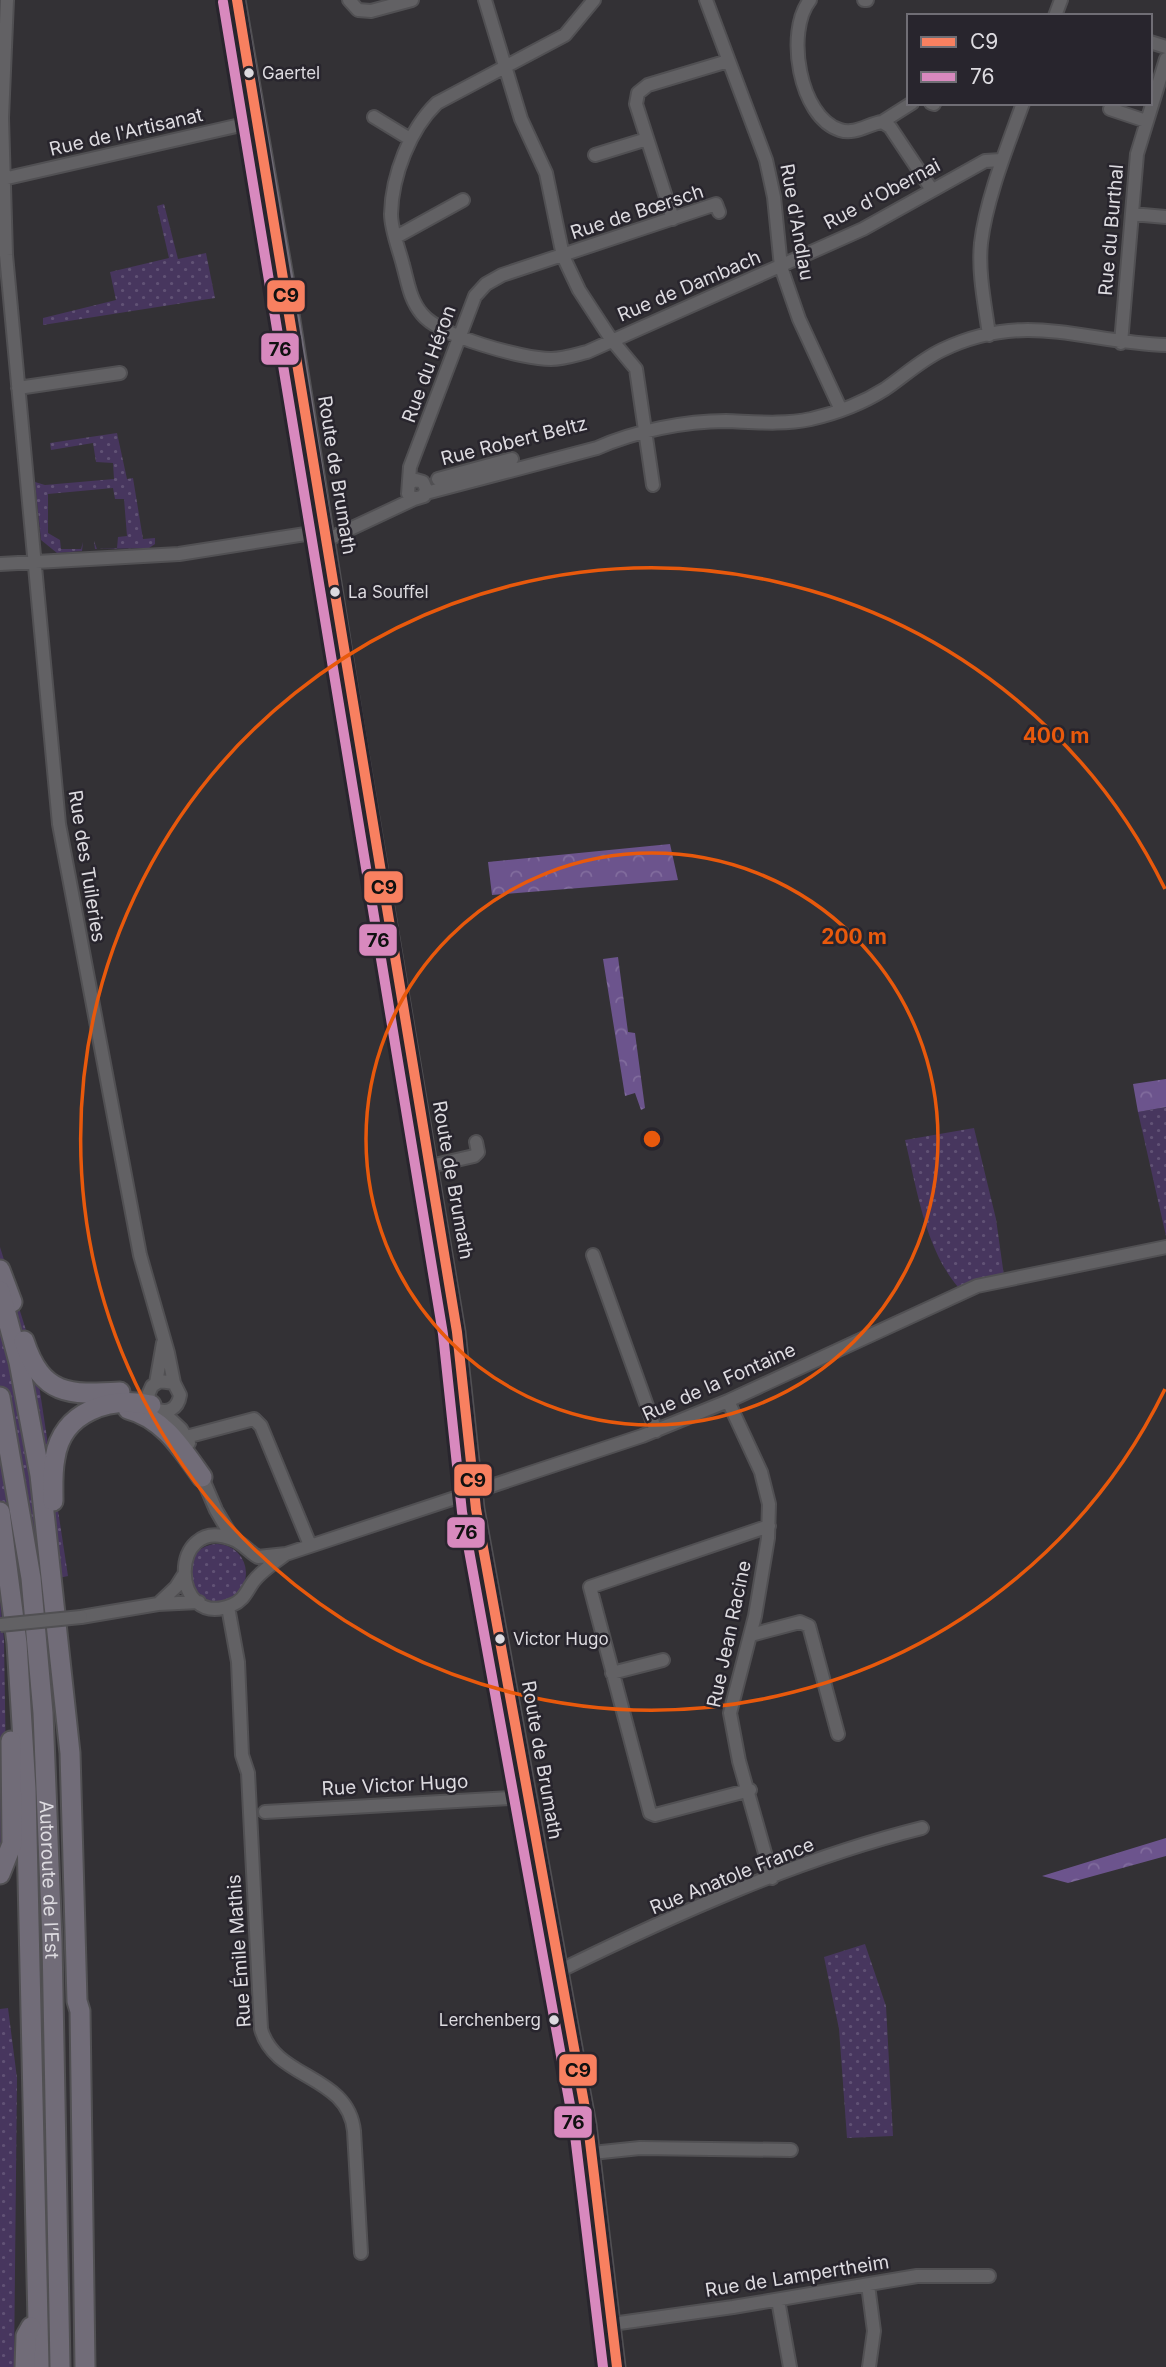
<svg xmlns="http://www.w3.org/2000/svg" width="1166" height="2367" viewBox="0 0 1166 2367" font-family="Inter,sans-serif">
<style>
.grass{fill:url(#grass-dots)}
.forest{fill:url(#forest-crowns)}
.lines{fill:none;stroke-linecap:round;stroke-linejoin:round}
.minor-casing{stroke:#515053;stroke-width:16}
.major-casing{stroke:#515053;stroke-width:19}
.highway-casing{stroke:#515053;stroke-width:23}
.minor{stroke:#626164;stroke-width:12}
.major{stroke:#6f6b76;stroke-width:16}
.highway{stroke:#716c78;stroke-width:19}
.minor-bridge-casing{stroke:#515053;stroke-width:16;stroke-linecap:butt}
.minor-bridge{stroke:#626164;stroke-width:12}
.bus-1-casing{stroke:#28252d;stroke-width:16}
.bus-2-casing{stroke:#28252d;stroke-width:16}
.bus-1{stroke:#f88060;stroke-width:10}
.bus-2{stroke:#d889be;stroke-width:10}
.ring{fill:none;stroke:#e8590c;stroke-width:3.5}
.bus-dot{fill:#dddbe0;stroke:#28252d;stroke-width:2.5}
.labels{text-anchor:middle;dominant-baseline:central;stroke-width:5;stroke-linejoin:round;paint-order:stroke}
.bus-label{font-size:17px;fill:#dddbe0;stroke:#28252d;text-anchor:start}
.street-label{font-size:19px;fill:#dddbe0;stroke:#28252d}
.centre{fill:#e8590c;stroke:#28252d;stroke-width:3.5}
.ring-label{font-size:21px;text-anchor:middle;font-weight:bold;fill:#e8590c;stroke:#28252d;stroke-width:5;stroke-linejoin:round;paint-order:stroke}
.line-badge{stroke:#28252d;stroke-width:2.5}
.pale-badge-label{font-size:19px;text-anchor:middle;font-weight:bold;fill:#111}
</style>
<defs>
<pattern id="grass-dots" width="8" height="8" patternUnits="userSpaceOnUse" patternTransform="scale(1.75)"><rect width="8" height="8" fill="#47365e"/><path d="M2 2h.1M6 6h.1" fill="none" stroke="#615275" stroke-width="1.8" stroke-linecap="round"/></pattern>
<pattern id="forest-crowns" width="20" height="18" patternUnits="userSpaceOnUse" patternTransform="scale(1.75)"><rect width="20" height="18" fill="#6c548d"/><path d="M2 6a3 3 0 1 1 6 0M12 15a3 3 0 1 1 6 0" fill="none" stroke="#816c9d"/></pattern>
</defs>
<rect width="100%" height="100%" fill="#333135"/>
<path class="grass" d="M164,204L178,259L206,253L215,298L43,325V318L116,300L110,272L169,258L157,206Z
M117,433L127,479L133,478L143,539L155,538V544L149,548L95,549L94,541L97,549L117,548L118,537L127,536L124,499H115L113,488L48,494V533L60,540L61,549H81L83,542L82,551L57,553L41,540L35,482L45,485L114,479L113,463L96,462L93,443L51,450L50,443Z
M1166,1107V1236L1138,1112Z
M974,1128L996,1219L1004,1276L958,1287C925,1248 917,1189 905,1140Z
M0,1247L35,1359L68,1576L0,1591Z
M188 1573a29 29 0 1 1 58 0a29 29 0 1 1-58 0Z
M0,1599L4,1640L7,1828L0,1857Z
M865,1944L886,2006L893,2136L847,2138L839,2029L824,1957Z
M8,2008L17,2078L14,2367H0V2009Z"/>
<path class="forest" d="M670,844L678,880L492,895L488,862Z
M618,957L628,1032L635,1033L645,1108L641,1110L635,1093L625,1096L603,959Z
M1166,1079V1107L1138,1112L1133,1084Z
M1166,1838V1856L1068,1883L1042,1876Z"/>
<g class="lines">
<g class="minor-casing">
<path id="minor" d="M7,0L2,118L6,255L59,824L140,1255L168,1353L174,1383L180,1395C178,1409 167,1415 154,1408L148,1395L152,1386L160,1381L174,1383
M349,0L358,10L371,11L412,0
M485,0L521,119L546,173L563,256L579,290L611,339L636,369L653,485
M594,0L565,35L437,103C410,129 392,175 391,214C391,230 399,249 403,265C408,283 410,300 422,314C439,336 523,359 551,359C564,359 575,355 587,352L863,229L985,161L1001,160
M706,0L766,160L774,197L781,267L799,319L841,410
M810,0C785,31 799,117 840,130C855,135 868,124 882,122L890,127L932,190
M864,0H867
M1055,16L1061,0
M1150,42L1166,47
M931,103L934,104
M1110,109L1146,121
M374,117L410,139
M882,122L912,103
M595,155L647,139
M3,179L258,121
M1132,214L1166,217
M673,219L636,104L638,93L648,85L728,61
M396,237L463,200
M989,335C985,305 978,273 981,243C986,199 1008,145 1023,103
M1121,343L1137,154L1166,59
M18,388L120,373
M438,479L512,459
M409,483L416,480L423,482L426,489L424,496L414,499L408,494L410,467L475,296L486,284L502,275L716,204L719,212
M426,493L597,448C635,431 685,421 726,421C755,422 782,425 811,419C837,413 863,403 885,389C904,376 921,360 942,350C1025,310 1082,342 1166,345
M0,564L179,554L318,532L333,537L414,499
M430,1166L474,1156L478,1152L476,1142
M593,1255L656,1431
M156,1383L163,1343
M728,1401L761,1472L769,1504L768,1538L755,1616L730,1713L739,1761L772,1878
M163,1412L181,1429L189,1443
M186,1437L254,1419L261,1426L310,1545
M199,1470L216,1510L233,1539
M286,1554L258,1557C249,1552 242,1542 232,1539C168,1514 170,1631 232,1605C244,1600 246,1592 253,1582C261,1571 275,1562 286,1554L642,1436L728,1401L977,1286L1166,1247
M158,1604L176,1587L183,1576
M228,1607L238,1662L242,1755L248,1773L261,2029C275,2080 348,2074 354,2131L361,2253
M81,1617L158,1604L199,1602
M751,1635L800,1622L809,1626L838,1734
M612,1673L663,1660
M750,1790L655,1815L650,1813L590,1587L769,1526
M265,1812L527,1797
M559,1971C675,1914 798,1859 922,1828
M592,2153L640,2148L791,2150
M868,2285L874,2331L869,2367
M778,2300L790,2367
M612,2324L733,2307L917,2276H989"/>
</g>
<g class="major-casing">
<path id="major" d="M237,0L287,288L353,711L457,1332L476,1509L588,2125L617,2367"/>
</g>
<g class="highway-casing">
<g id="highway">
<path d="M0,1270L12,1302"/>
<path d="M0,1291L19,1362L40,1475L70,1753L77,2001L80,2011L85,2367"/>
<path d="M24,1341C42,1396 69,1395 120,1392"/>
<path id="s1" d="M0,1397L31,1578L43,1713L52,1941L60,2367"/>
<path d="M128,1409C163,1418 182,1449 202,1477"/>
<path d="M53,1501C53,1487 52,1472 55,1458C62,1411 110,1396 151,1405"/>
<path d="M0,1512L17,1643L26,1789L39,2367"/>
<path d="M0,1874L12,1844L11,1741"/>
<path d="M25,2367L26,2336L31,2327"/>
</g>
</g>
<use href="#minor" class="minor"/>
<use href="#major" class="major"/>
<use href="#highway" class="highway"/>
<g class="minor-bridge-casing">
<path id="minor-bridge" d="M0,1625L81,1617"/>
</g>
<use href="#minor-bridge" class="minor-bridge"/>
<g class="bus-1-casing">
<path id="bus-1" d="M237,0L457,1332L476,1509L588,2125L617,2367"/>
</g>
<g class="bus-2-casing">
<path id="bus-2" d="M223,2L443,1334L462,1512L574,2127L603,2367"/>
</g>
<use href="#bus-1" class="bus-1"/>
<use href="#bus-2" class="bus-2"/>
</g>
<g class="ring">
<circle cx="652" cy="1139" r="286"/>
<path d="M1165 1389A571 571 0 1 1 1165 889"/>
</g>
<g class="bus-dot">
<circle cx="249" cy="73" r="6"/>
<circle cx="335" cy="592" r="6"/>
<circle cx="500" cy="1639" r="6"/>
<circle cx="554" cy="2020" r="6"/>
</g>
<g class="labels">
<g class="bus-label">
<text x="262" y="73">Gaertel</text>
<text x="348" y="592">La Souffel</text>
<text x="513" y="1639">Victor Hugo</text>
<text x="541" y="2020" text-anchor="end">Lerchenberg</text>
</g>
<g class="street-label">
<text transform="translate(126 132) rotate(-13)">Rue de l'Artisanat</text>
<text transform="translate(882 194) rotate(-28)">Rue d'Obernai</text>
<text transform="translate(637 212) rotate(-18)">Rue de Bœrsch</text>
<text transform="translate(797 222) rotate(80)">Rue d'Andlau</text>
<text transform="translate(1111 230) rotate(-85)">Rue du Burthal</text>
<text transform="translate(689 286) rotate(-23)">Rue de Dambach</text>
<text transform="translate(429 364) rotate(-70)">Rue du Héron</text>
<text transform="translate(514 441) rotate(-14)">Rue Robert Beltz</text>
<text transform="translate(337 475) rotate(81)">Route de Brumath</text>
<text transform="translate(87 866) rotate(81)">Rue des Tuileries</text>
<text transform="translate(453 1180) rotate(80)">Route de Brumath</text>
<text transform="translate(719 1382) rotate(-24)">Rue de la Fontaine</text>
<text transform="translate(729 1634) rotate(-78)">Rue Jean Racine</text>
<text transform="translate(542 1760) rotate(80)">Route de Brumath</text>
<text transform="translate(395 1785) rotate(-3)">Rue Victor Hugo</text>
<text transform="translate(732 1876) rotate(-22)">Rue Anatole France</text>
<text stroke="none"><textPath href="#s1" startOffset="486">Autoroute de l’Est</textPath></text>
<text transform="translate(239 1951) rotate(-94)">Rue Émile Mathis</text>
<text transform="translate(797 2276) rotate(-9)">Rue de Lampertheim</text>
</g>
</g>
<circle cx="652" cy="1139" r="10" class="centre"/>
<g class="ring-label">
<text x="1056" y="743">400 m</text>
<text x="854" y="944">200 m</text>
</g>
<g class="line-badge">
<rect x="266" y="279" width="40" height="34" rx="7" fill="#f88060"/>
<rect x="260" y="332" width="40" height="34" rx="7" fill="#d889be"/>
<rect x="363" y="870" width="41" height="34" rx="7" fill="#f88060"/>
<rect x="358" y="923" width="40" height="34" rx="7" fill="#d889be"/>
<rect x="453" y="1463" width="40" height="34" rx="7" fill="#f88060"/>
<rect x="446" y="1516" width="40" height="33" rx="7" fill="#d889be"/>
<rect x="558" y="2053" width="40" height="34" rx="7" fill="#f88060"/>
<rect x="553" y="2105" width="40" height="34" rx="7" fill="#d889be"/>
</g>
<g class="pale-badge-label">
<text x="286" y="302">C9</text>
<text x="280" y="356">76</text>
<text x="384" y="894">C9</text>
<text x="378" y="947">76</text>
<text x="473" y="1487">C9</text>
<text x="466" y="1539">76</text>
<text x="578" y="2077">C9</text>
<text x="573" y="2129">76</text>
</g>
<rect x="907" y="14" width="245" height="91" fill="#28252d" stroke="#706e75" stroke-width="2"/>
<rect x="921" y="37" width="35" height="10" fill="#f88060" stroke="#706e75" stroke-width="2"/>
<text x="970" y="49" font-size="21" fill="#dddbe0">C9</text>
<rect x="921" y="72" width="35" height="10" fill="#d889be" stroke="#706e75" stroke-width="2"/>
<text x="970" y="84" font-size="21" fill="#dddbe0">76</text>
</svg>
